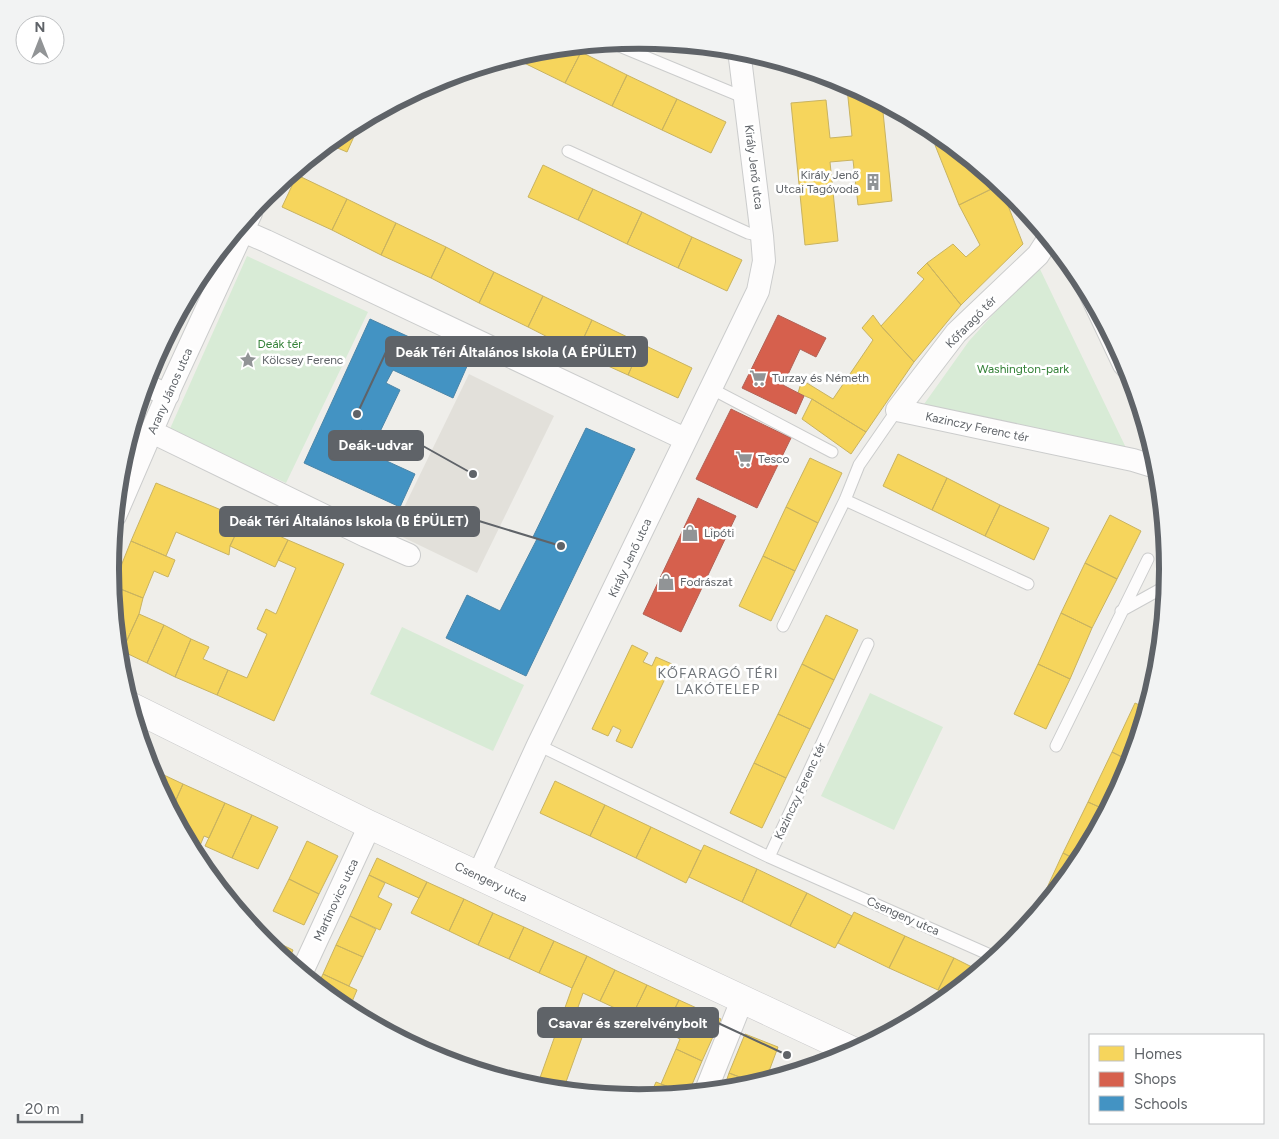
<svg xmlns="http://www.w3.org/2000/svg" width="1279" height="1139" viewBox="0 0 1279 1139" font-family="Figtree,sans-serif">
<style>
.education{fill:#e2e0da}
.green{fill:#d8ebd6}
.homes{fill:#f6d55c;stroke:#c9b360}
.shops{fill:#d6604d;stroke:#b26155}
.schools{fill:#4393c3;stroke:#4b85a8}
.lines{fill:none;stroke-linecap:round;stroke-linejoin:round}
.service-casing{stroke:#cbcccc;stroke-width:13}
.minor-casing{stroke:#cbcccc;stroke-width:24}
.secondary-casing{stroke:#cacacb;stroke-width:29}
.service{stroke:#fdfcfc;stroke-width:11}
.minor{stroke:#fdfcfc;stroke-width:22}
.secondary{stroke:#fdfcfc;stroke-width:28}
.labels{text-anchor:middle;dominant-baseline:central;stroke-width:5;stroke-linejoin:round;paint-order:stroke}
.street-label{font-size:12px;fill:#5f6368;stroke:#fff}
.poi-label{font-size:12px;fill:#5f6368;stroke:#fff;text-anchor:start}
.park-label{font-size:12px;fill:#348238;stroke:#fff}
.neighbourhood-label{font-size:14px;letter-spacing:1px;fill:#70757a;stroke:#fff}
.rim{fill:none;stroke:#5f6368;stroke-width:6}
.leader{fill:none;stroke:#5f6368;stroke-width:2}
.callout-dot{fill:#5f6368;stroke:#fff;stroke-width:2}
.callout{fill:#5f6368;stroke:#5f6368;stroke-width:2}
.callout-label{font-size:14px;text-anchor:middle;font-weight:bold;fill:#fff}
</style>
<rect width="100%" height="100%" fill="#efeeea"/>
<path class="education" d="M469,374L554,416L477,573L392,532Z"/>
<path class="green" d="M247,256L368,312L286,483L169,431Z
M1038,265L1128,452L922,407L969,341Z
M203,271L206,272L152,384L146,381L150,367Z
M402,627L524,685L493,751L370,694Z
M870,693L943,727L894,830L821,796Z"/>
<path class="homes" d="M571,47L581,52L565,83L516,59L518,56L536,50Z
M581,52L627,75L612,106L565,83Z
M627,75L677,99L662,130L612,106Z
M847,88H856L882,102L892,201L858,205L853,160L830,162L838,241L805,245L791,103L826,100L830,138L852,136Z
M677,99L726,122L711,153L662,130Z
M361,121L347,152L328,144L346,129Z
M948,141L1001,184L959,205L935,145Z
M543,165L593,189L578,220L528,197Z
M297,175L347,199L332,230L282,207Z
M1000,185L1023,244L961,305L927,263L953,244L966,257L980,245L959,205Z
M593,189L642,212L627,244L578,220Z
M347,199L396,223L381,255L332,230Z
M642,212L692,237L678,268L627,244Z
M396,223L446,247L431,278L381,255Z
M692,237L742,260L727,291L678,268Z
M446,247L494,272L479,303L431,278Z
M927,263L961,305L914,362L881,326L924,279L917,273Z
M494,272L543,296L528,327L479,303Z
M543,296L592,320L577,352L528,327Z
M873,315L881,326L914,362L866,432L812,399L798,393L802,380L833,399L873,340L862,328Z
M592,320L642,344L628,375L577,352Z
M642,344L692,368L678,398L628,375Z
M812,399L866,432L851,454L802,419Z
M898,454L947,478L932,510L883,486Z
M810,458L842,473L818,523L786,507Z
M947,478L1000,505L985,536L932,510Z
M156,483L243,519L230,546L229,555L176,532L166,556L131,541Z
M1000,505L1049,528L1034,560L985,536Z
M786,507L818,523L795,571L763,556Z
M1110,515L1141,531L1117,579L1085,563Z
M243,519L288,540L275,567L230,546Z
M288,540L344,564L274,721L217,695L228,670L247,678L267,634L257,629L266,609L276,614L296,568L278,560Z
M131,541L175,560L168,577L154,571L143,598L113,586Z
M763,556L795,571L771,621L739,606Z
M1085,563L1117,579L1092,628L1061,613Z
M113,586L143,598L139,614L122,651L118,650Z
M1061,613L1092,628L1070,679L1038,664Z
M139,614L164,625L147,663L122,651Z
M826,615L858,630L834,680L802,664Z
M164,625L191,639L175,677L147,663Z
M191,639L209,647L203,659L228,670L217,695L175,677Z
M632,645L648,653L643,662L652,666L656,657L672,664L632,748L616,741L621,730L613,726L608,736L592,729Z
M802,664L834,680L810,729L778,714Z
M1038,664L1070,679L1046,729L1014,714Z
M1135,703L1148,709L1132,762L1112,752Z
M778,714L810,729L786,778L754,763Z
M1112,752L1132,762L1129,772L1108,811L1088,802Z
M754,763L786,778L762,828L730,813Z
M149,768L183,784L171,811L150,772Z
M555,781L605,805L590,836L540,813Z
M183,784L225,803L209,838L204,836L199,848L188,843L171,811Z
M1088,802L1108,811L1081,862L1063,853Z
M225,803L252,815L232,858L205,846Z
M605,805L651,827L636,858L590,836Z
M252,815L278,827L258,869L232,858Z
M651,827L701,851L686,883L636,858Z
M307,841L338,856L319,894L289,879Z
M704,845L757,869L742,902L689,877Z
M1063,853L1081,862L1045,906L1040,903Z
M377,858L427,882L419,898L369,875Z
M757,869L807,893L790,926L742,902Z
M369,875L385,883L378,897L392,904L380,930L350,916Z
M289,879L319,894L304,925L273,911Z
M427,882L464,899L449,931L411,913Z
M807,893L852,916L835,948L790,926Z
M464,899L493,913L478,945L449,931Z
M854,912L905,936L889,968L838,943Z
M493,913L524,927L509,959L478,945Z
M350,916L376,929L363,957L336,945Z
M524,927L554,941L539,973L509,959Z
M262,935L293,950L288,962L265,944L260,938Z
M905,936L954,958L938,990L889,968Z
M554,941L587,956L572,988L539,973Z
M336,945L363,957L349,986L323,974Z
M587,956L615,970L600,1001L583,993L576,1013L589,1018L566,1082L575,1085L572,1092L536,1089L572,988Z
M954,958L980,971L951,996L938,990Z
M615,970L647,985L632,1016L600,1001Z
M323,974L357,990L348,1011L317,987Z
M647,985L679,1000L664,1031L632,1016Z
M679,1000L721,1019L702,1061L676,1049L680,1039L664,1031Z
M745,1034L778,1047L765,1082L758,1084L729,1073Z
M676,1049L702,1061L688,1094L661,1084Z
M729,1073L758,1084L743,1089L723,1091Z
M656,1082L686,1094L649,1098Z"/>
<path class="shops" d="M778,315L826,338L816,357L800,349L783,385L804,396L796,414L742,388Z
M731,409L791,438L757,508L696,479Z
M698,498L736,516L681,632L643,614Z"/>
<path class="schools" d="M370,319L468,364L453,398L393,370L386,383L400,390L377,438L361,430L354,446L415,474L400,507L304,463Z
M586,428L635,449L526,676L446,638L467,595L500,611L537,539L533,537Z"/>
<g class="lines">
<g class="service-casing">
<path id="service" d="M612,43L745,98
M568,151L748,233L762,236
M1082,279V289L1119,367L1133,382
M710,388L832,452
M845,500L1028,584
M1121,611L1168,585
M783,626L845,500L859,465L897,410
M538,745L769,857L997,958
M1056,746L1148,559
M769,857L868,644"/>
</g>
<g class="minor-casing">
<path id="minor" d="M243,231L266,241L685,439
M1049,238L1038,255L956,333L897,410L1133,460L1159,468
M145,385L168,395
M152,432L366,536L409,555
M115,516L172,384L251,213
M478,876L538,745L758,291L764,261L762,236L739,50
M301,974L370,825
M705,1093L742,1000"/>
</g>
<g class="secondary-casing">
<path id="secondary" d="M130,706L370,825L855,1052"/>
</g>
<use href="#service" class="service"/>
<use href="#minor" class="minor"/>
<use href="#secondary" class="secondary"/>
</g>
<defs>
<g id="building-bare" transform="scale(1.35)"><path d="M-4-6H4V6H1V3H-1V6H-4ZM-2.5-4.3h1.7v1.8h-1.7ZM.8-4.3h1.7v1.8H.8ZM-2.5-1h1.7V.8h-1.7ZM.8-1h1.7V.8H.8Z" fill="#919496" stroke="#fff" stroke-width="2.5" paint-order="stroke"/></g>
<g id="sight-bare" transform="scale(1.35)"><path d="M0-6L1.8-2.2L6-1.7L2.9 1.2L3.7 5.4L0 3.3L-3.7 5.4L-2.9 1.2L-6-1.7L-1.8-2.2Z" fill="#919496" stroke="#fff" stroke-width="2.5" paint-order="stroke"/></g>
<g id="supermarket-bare" transform="scale(1.35)"><path d="M-6-5.5h2.5l.6 2H6L4.5 2H-2.5L-4.4-4H-6ZM-1.5 3.2a1.3 1.3 0 1 0 .1 0ZM3 3.2a1.3 1.3 0 1 0 .1 0Z" fill="#919496" stroke="#fff" stroke-width="2.5" paint-order="stroke"/></g>
<g id="shop-bare" transform="scale(1.35)"><path d="M-5-2.5h2.3a2.7 3.5 0 0 1 5.4 0H5L5.5 6h-11ZM-1.5-2.5h3a1.5 2.3 0 0 0-3 0Z" fill="#919496" stroke="#fff" stroke-width="2.5" paint-order="stroke"/></g>
</defs>
<g fill-rule="evenodd">
<use href="#building-bare" x="873" y="182"/>
<use href="#sight-bare" x="248" y="360"/>
<use href="#supermarket-bare" x="758" y="378"/>
<use href="#supermarket-bare" x="744" y="459"/>
<use href="#shop-bare" x="690" y="533"/>
<use href="#shop-bare" x="666" y="582"/>
</g>
<g class="labels">
<g class="street-label">
<text transform="translate(754 167) rotate(83)">Király Jenő utca</text>
<text transform="translate(971 322) rotate(-46)">Kőfaragó tér</text>
<text transform="translate(170 391) rotate(-66)">Arany János utca</text>
<text transform="translate(977 427) rotate(12)">Kazinczy Ferenc tér</text>
<text transform="translate(630 558) rotate(-65)">Király Jenő utca</text>
<text transform="translate(800 791) rotate(-65)">Kazinczy Ferenc tér</text>
<text transform="translate(491 882) rotate(25)">Csengery utca</text>
<text transform="translate(336 900) rotate(-65)">Martinovics utca</text>
<text transform="translate(903 916) rotate(24)">Csengery utca</text>
</g>
<g class="poi-label">
<text x="859" y="175" text-anchor="end">Király Jenő<tspan x="859" dy="14">Utcai Tagóvoda</tspan></text>
<text x="262" y="360">Kölcsey Ferenc</text>
<text x="772" y="378">Turzay és Németh</text>
<text x="758" y="459">Tesco</text>
<text x="704" y="533">Lipóti</text>
<text x="680" y="582">Fodrászat</text>
</g>
<g class="park-label">
<text x="280" y="344">Deák tér</text>
<text x="1023" y="369">Washington-park</text>
</g>
<g class="neighbourhood-label">
<text x="718" y="673">KŐFARAGÓ TÉRI<tspan x="718" dy="16">LAKÓTELEP</tspan></text>
</g>
</g>
<path d="M0 0H1279V1139H0ZM119 569a520 520 0 1 1 1040 0a520 520 0 1 1-1040 0Z" fill="#f2f3f3" fill-rule="evenodd"/>
<path class="rim" d="M119 569a520 520 0 1 1 1040 0a520 520 0 1 1-1040 0Z"/>
<path class="leader" d="M357 414L386 352M473 474L423 446M561 546L479 521M787 1055L718 1023"/>
<g class="callout-dot">
<circle cx="357" cy="414" r="5"/>
<circle cx="473" cy="474" r="5"/>
<circle cx="561" cy="546" r="5"/>
<circle cx="787" cy="1055" r="5"/>
</g>
<g class="callout">
<rect x="386" y="337" width="261" height="29" rx="5"/>
<rect x="329" y="431" width="94" height="29" rx="5"/>
<rect x="220" y="507" width="259" height="29" rx="5"/>
<rect x="538" y="1008" width="180" height="29" rx="5"/>
</g>
<g class="callout-label">
<text x="516" y="357">Deák Téri Általános Iskola (A ÉPÜLET)</text>
<text x="376" y="450">Deák-udvar</text>
<text x="349" y="526">Deák Téri Általános Iskola (B ÉPÜLET)</text>
<text x="628" y="1028">Csavar és szerelvénybolt</text>
</g>
<rect x="1089" y="1034" width="175" height="90" fill="#ffffff" stroke="#bfc1c3"/>
<rect x="1099" y="1046" width="25" height="15" fill="#f6d55c" stroke="#bfc1c3"/>
<text x="1134" y="1059" font-size="15" fill="#5f6368">Homes</text>
<rect x="1099" y="1072" width="25" height="15" fill="#d6604d" stroke="#bfc1c3"/>
<text x="1134" y="1084" font-size="15" fill="#5f6368">Shops</text>
<rect x="1099" y="1096" width="25" height="15" fill="#4393c3" stroke="#bfc1c3"/>
<text x="1134" y="1109" font-size="15" fill="#5f6368">Schools</text>
<g transform="translate(40 40)"><circle r="24" fill="#ffffff" stroke="#bfc1c3"/>
<path d="M0-4L9 19L0 12L-9 19Z" fill="#919496"/>
<text y="-8" font-size="14" font-weight="bold" text-anchor="middle" fill="#5f6368">N</text>
</g>
<path d="M18 1114v8h64v-8" fill="none" stroke="#5f6368" stroke-width="2.5"/>
<text x="25" y="1114" font-size="15" fill="#5f6368" stroke="#ffffff" stroke-width="4" paint-order="stroke">20 m</text>
</svg>
